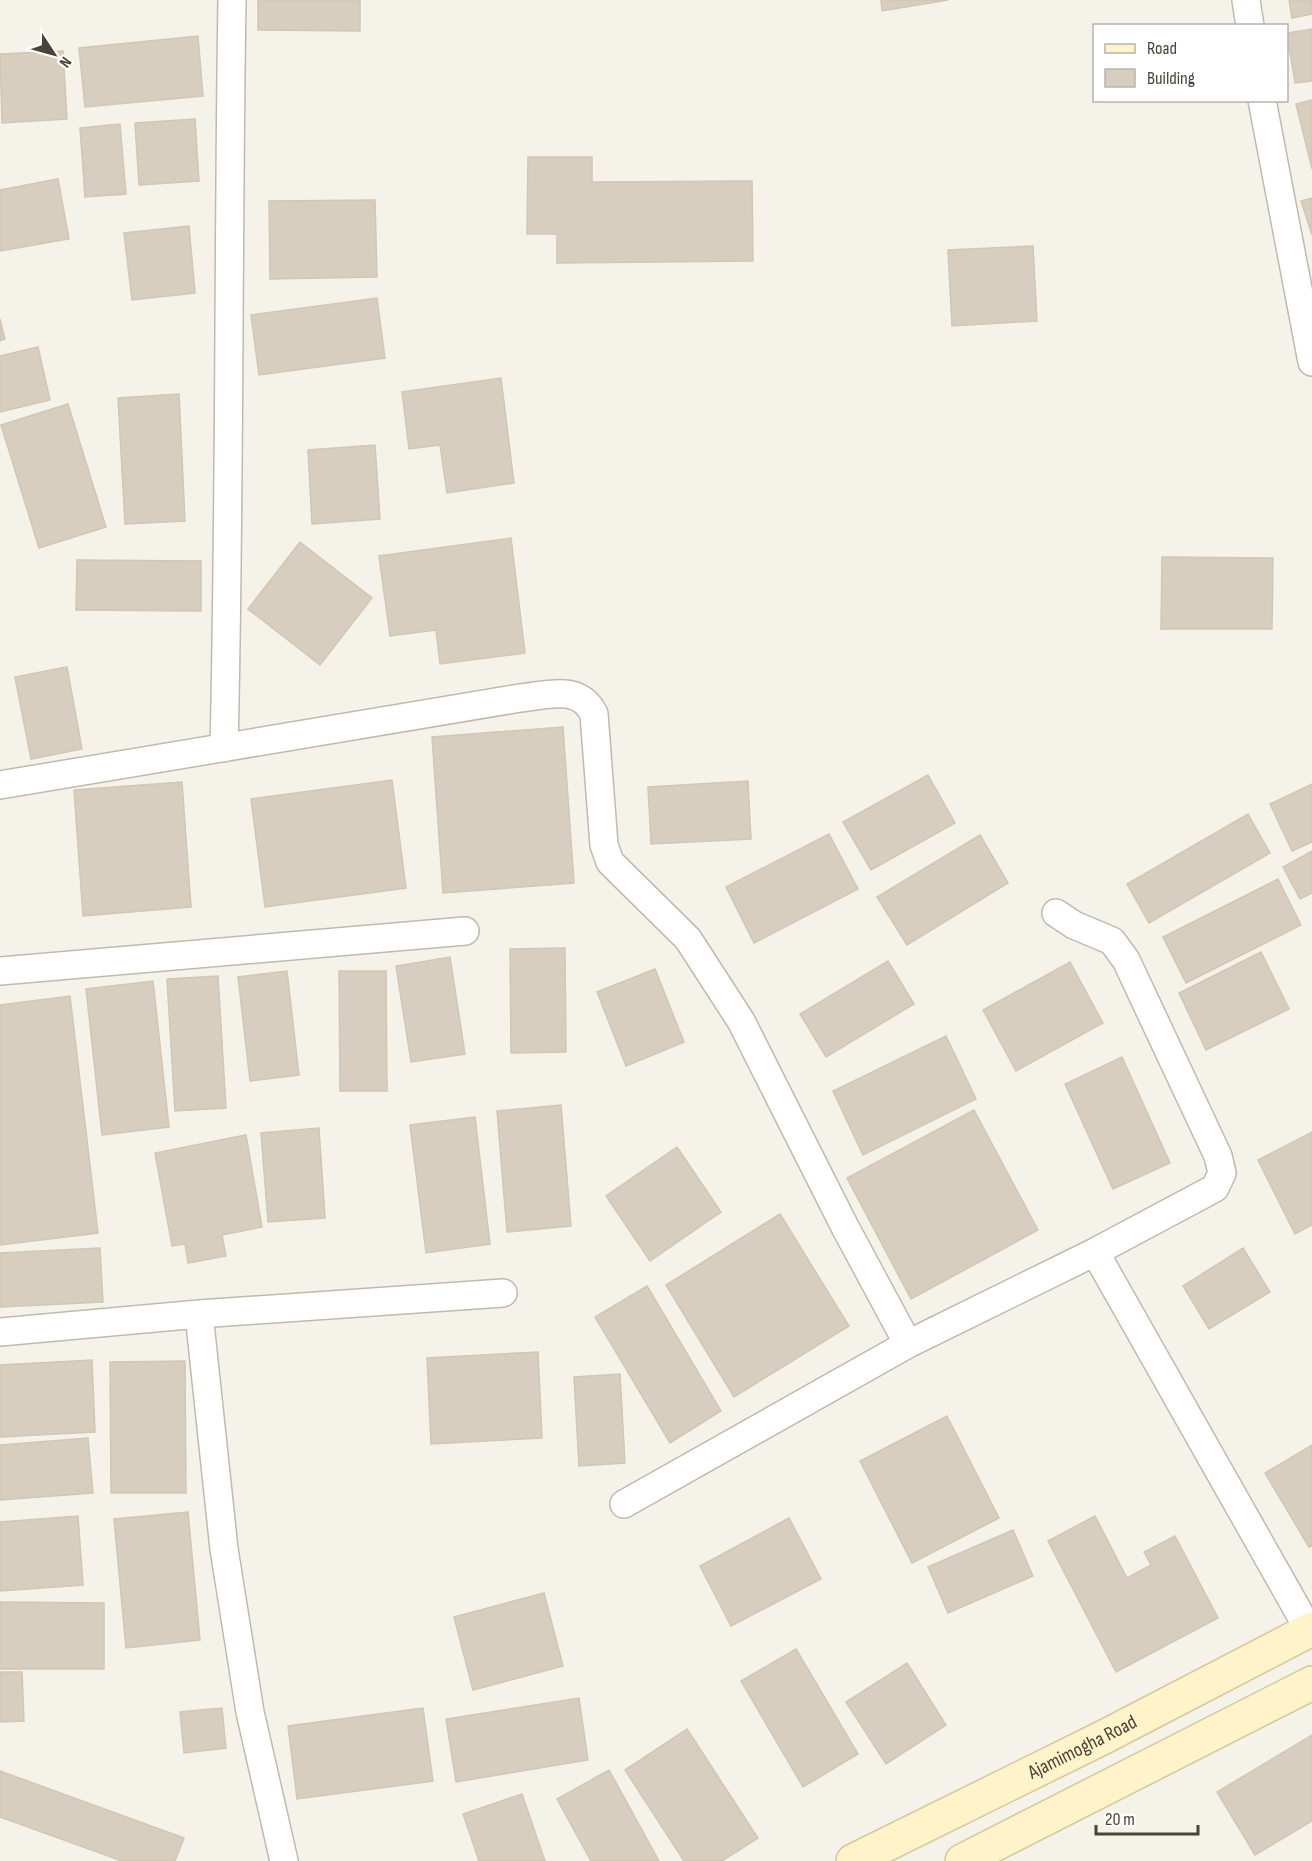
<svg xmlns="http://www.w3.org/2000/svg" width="1312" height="1861" viewBox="0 0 1312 1861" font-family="'Sofia Sans Condensed',sans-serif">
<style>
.building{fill:#d7cebf;stroke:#d3c6b2;stroke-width:1.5}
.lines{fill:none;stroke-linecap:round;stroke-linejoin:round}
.minor-casing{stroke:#c1baac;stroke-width:30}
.secondary-casing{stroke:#d7c799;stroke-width:36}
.minor{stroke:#fff;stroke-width:27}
.secondary{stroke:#fff3ca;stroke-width:33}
.labels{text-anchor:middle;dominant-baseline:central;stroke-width:4.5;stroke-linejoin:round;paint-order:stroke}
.street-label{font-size:20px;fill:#4a4337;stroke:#fff}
</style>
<rect width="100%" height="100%" fill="#f5f2ea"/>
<path class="building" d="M258,0H360V31L258,30Z
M881,0H948L882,11Z
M1289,0H1312V14L1292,18Z
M1312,29V81L1295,83L1287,33Z
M198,36L203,96L85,107L79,48Z
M63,51L67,119L2,123L0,54Z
M1312,100V169L1296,104Z
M195,119L199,181L139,185L135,123Z
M120,124L126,194L85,197L80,128Z
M528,157H592V182L752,181L753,261L557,263V234H527Z
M58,179L69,239L0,251V190Z
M1312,198V235L1301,201Z
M375,200L377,277L270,279L269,201Z
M189,226L195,293L132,300L124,233Z
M1033,246L1037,321L952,326L948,250Z
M377,298L385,358L259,375L251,315Z
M0,319L5,339L0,341Z
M38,347L50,400L0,412V356Z
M501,378L514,483L447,493L440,445L409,449L402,392Z
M179,394L185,521L125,524L118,398Z
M68,404L106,527L39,548L1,425Z
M375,445L380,519L312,524L308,450Z
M511,538L525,653L440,664L436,630L390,636L379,556Z
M300,542L372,598L320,665L248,609Z
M1162,557L1273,558L1272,629H1161Z
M77,560L201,561V611L76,610Z
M67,667L82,749L31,759L15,677Z
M563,727L574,883L443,893L432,737Z
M928,775L955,823L871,870L843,822Z
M392,780L406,888L265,907L251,799Z
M748,781L751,839L651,844L648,787Z
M182,782L191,907L83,916L74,790Z
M1312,784V842L1292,851L1270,804Z
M1248,814L1270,853L1149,923L1127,884Z
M829,834L858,889L754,943L726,887Z
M980,835L1008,883L907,945L877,897Z
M1312,851V893L1300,899L1283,867Z
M1278,879L1301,925L1186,983L1163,937Z
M565,948L566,1052L511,1053L510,949Z
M1261,952L1289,1009L1206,1050L1179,993Z
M450,957L465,1054L411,1062L396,966Z
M888,961L914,1004L826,1057L800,1014Z
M1070,962L1103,1023L1016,1071L983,1010Z
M655,969L684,1042L626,1066L597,992Z
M287,971L299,1075L250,1081L238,977Z
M339,971H386L387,1091H340Z
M218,976L226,1108L175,1111L167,979Z
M153,981L169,1127L102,1135L86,989Z
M70,996L98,1233L0,1245V1005Z
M946,1036L976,1099L863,1155L833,1091Z
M1122,1057L1170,1163L1113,1189L1065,1084Z
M561,1105L571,1226L507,1232L497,1111Z
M974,1110L1038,1230L911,1299L847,1178Z
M475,1117L490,1244L426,1253L410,1125Z
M319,1128L325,1218L268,1222L261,1133Z
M1312,1132V1225L1295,1234L1258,1160Z
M246,1135L262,1227L222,1235L226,1256L188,1263L185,1244L172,1246L155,1153Z
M677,1147L721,1212L650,1261L606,1196Z
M780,1214L849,1326L734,1397L666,1285Z
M100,1248L103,1302L0,1307V1253Z
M1243,1248L1270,1292L1209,1329L1183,1286Z
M647,1286L721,1411L670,1443L595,1317Z
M538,1352L542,1438L431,1444L427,1358Z
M92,1360L95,1432L0,1437V1365Z
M185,1361L186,1493H111L110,1362Z
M620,1374L625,1463L579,1466L574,1377Z
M947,1416L999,1518L912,1563L860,1461Z
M88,1438L93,1493L0,1500V1445Z
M1312,1445V1546L1309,1547L1265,1473Z
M188,1512L200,1640L126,1648L114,1519Z
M78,1516L83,1585L0,1591V1522Z
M1095,1516L1127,1578L1151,1565L1144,1552L1175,1536L1218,1618L1116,1672L1048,1541Z
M789,1518L821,1579L731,1626L700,1566Z
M1013,1530L1033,1576L948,1613L928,1567Z
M544,1593L563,1666L473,1690L454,1617Z
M0,1602L104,1603V1669H0Z
M796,1649L858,1754L803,1787L741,1681Z
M907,1663L946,1725L886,1764L846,1702Z
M0,1672H22L24,1721L0,1722Z
M579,1698L588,1760L456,1782L446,1719Z
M222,1708L226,1748L184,1753L180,1712Z
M423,1708L433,1781L297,1799L288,1726Z
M687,1729L758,1838L722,1861H684L625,1770Z
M1312,1735V1821L1255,1855L1217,1792Z
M609,1770L659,1861H591L557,1799Z
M0,1771L184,1838L175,1861H122L0,1817Z
M522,1794L545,1861H479L463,1814Z"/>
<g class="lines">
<g class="minor-casing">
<path id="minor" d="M1246,0L1250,26
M1262,100L1312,362
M224,748C230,499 228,249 232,0
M0,785L520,698C548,695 579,684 594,714L604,845L610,862L688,939L741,1021L845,1227L908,1344
M0,971L465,931
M1095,1252L1309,1630
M199,1314L224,1549L250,1712L284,1861
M0,1332L199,1314L503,1293
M624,1504L908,1344L1095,1252L1215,1188L1222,1173L1218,1156L1126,960L1112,941L1074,925L1056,913"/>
</g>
<g class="secondary-casing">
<g id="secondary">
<path id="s1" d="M853,1861L1104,1737L1312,1629"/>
<path d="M962,1861L1312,1683"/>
</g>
</g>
<use href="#minor" class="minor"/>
<use href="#secondary" class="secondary"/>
</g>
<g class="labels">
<g class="street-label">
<text stroke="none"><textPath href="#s1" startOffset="256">Ajamimogha Road</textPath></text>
</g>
</g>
<rect x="1093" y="24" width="195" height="78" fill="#ffffff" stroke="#b7b4af" stroke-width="1.5"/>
<rect x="1105" y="44" width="30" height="9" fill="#fff3ca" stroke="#b7b4af" stroke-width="1.5"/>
<text x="1147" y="54" font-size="18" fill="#4a4337">Road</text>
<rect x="1105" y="69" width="30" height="18" fill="#d7cebf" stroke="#b7b4af" stroke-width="1.5"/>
<text x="1147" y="84" font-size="18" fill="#4a4337">Building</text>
<g transform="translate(54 54) rotate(126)" stroke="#ffffff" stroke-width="4.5" paint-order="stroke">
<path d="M0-4.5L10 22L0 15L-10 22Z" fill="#4a4337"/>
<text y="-9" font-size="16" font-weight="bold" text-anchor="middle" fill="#4a4337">N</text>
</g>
<path d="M1096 1825v9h102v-9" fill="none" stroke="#4a4337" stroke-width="3"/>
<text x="1105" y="1825" font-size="18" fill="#4a4337" stroke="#ffffff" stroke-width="4.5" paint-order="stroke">20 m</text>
</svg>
